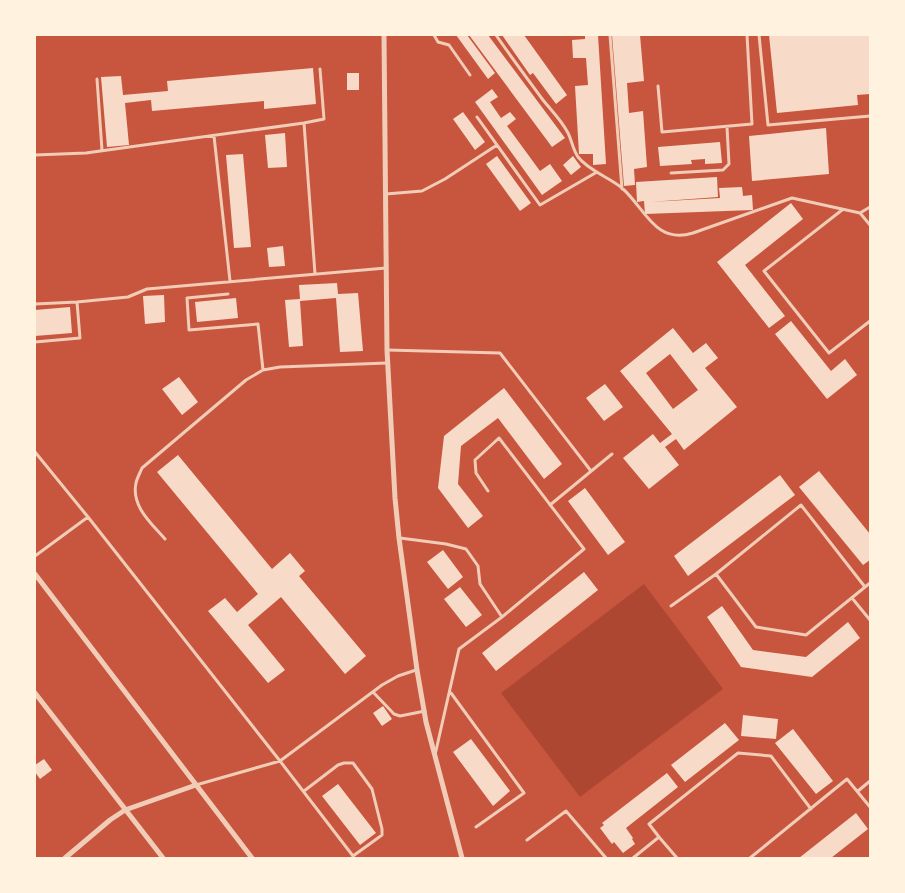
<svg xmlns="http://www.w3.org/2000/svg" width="905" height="893" viewBox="0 0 905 893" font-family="Montserrat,sans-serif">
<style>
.green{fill:#ae4732}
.building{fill:#f7dbc8;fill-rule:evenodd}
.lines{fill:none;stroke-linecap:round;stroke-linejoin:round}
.service{stroke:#f1ccb7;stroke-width:3}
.minor{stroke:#f1ccb7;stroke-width:5}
</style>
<rect width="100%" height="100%" fill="#c8553d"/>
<path class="green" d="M644,584L723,689L580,797L501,693Z"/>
<path class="building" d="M456,35H467L495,73L488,79Z
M469,35H488L565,138L552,147Z
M502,35H524L567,95L556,104L533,73L530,75Z
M585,35H598L606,164L593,165V154H579L575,86L588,85L586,58H573L572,40L585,39Z
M612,35H640L644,81L627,83L629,113L643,111L647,167L634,169L635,185L624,186Z
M769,35H870V94L857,95L858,105L777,113Z
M313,68L316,104L264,109V101L152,111L151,100L125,103L129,145L107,147L101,77L121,76L123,95L168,91L167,81Z
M347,73H359V90H347Z
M492,89L498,97L490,102L501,118L510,112L516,119L507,126L540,171L550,164L562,181L542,195L475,102Z
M463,112L485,142L475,150L453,119Z
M826,128L829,174L752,181L749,136Z
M285,133L287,167L268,168L265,135Z
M720,142L722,163L705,164V159L691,160L692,164L660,166L658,147Z
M243,154L251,247L234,248L226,155Z
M497,156L531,203L520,211L486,164Z
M573,156L581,167L571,175L563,165Z
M717,177L718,197L650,202L720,198L719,188L742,187L743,196L752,195L753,210L645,214L644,201L637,202L636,182Z
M791,203L803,219L745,265L785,316L769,328L717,262Z
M283,246L285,266L269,267L267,248Z
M337,283L338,294L358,293L363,351L340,352L336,298L300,301L303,346L289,347L285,300L300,299L299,285Z
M164,295L165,322L145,324L143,296Z
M236,298L238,318L197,322L195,302Z
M70,307L72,333L35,336V310Z
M791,321L831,371L845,359L857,375L827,399L775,334Z
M673,328L693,353L706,343L718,358L705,368L737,407L684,450L676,439L665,447L679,465L649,489L623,458L653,434L660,443L672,434L620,371ZM670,354L698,390L673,409L646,373Z
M179,377L198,402L182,415L162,389Z
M605,384L623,407L604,421L586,398Z
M504,388L562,464L544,479L498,418L461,446L458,484L483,516L468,528L438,488L444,436Z
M178,455L272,569L290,553L305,571L299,576L366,656L345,674L281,597L248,625L285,670L268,683L208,611L225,598L237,612L258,594L157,472Z
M819,471L870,534V560L863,565L799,487Z
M780,475L795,495L688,576L674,556Z
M585,488L625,542L608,555L568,501Z
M443,550L463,577L448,589L427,562Z
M584,572L598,590L496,671L482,653Z
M460,587L482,615L466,627L444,599Z
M722,606L753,650L806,657L848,622L860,638L812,677L741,667L707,617Z
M383,706L392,719L382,726L373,713Z
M743,715L778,719L776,739L741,736Z
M725,723L739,740L685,782L671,765Z
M793,729L833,781L816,794L775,743Z
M471,739L510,791L493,806L453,752Z
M44,759L52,770L40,779L35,772V765Z
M667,773L678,787L626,828L633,838L632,839L635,844L623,853L614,842L612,844L600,828L604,825L602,823Z
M338,784L376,833L360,845L322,796Z
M856,813L868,829L831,858H799Z"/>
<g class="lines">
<path class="service" d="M434,35L438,42L449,45L470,75
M496,35C511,57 527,78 543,100C551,110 562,121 568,133C572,141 573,150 578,157C589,171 609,177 622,188C645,208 655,245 693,233L792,198L860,213L870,207
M610,35L622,189
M759,35L768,125L870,116
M97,79L102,150
M658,86L662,132L752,124L747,35
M477,117L540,205L597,172
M304,123L315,274
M214,136L230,281
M35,155L86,153L304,123L324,119L320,69
M671,173L723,170L729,164L727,127
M386,194L422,191L445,179L497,145
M842,210L764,271L829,353L870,321
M860,213L870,225
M228,294L187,298L189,330L258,324L263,370
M35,304L77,302
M35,342L80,338L77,302L128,297L147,289L386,268
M387,350L500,353L591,471
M35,452L88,517
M550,505L612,454
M400,538L446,544L466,549L478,566L480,584L502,617
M165,539C151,523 131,506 136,483C137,478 140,473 142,468L246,380L263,370L280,367L387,363
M35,556L88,517L280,761L353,856L382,835V829L372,789L353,763H344L338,765L304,791
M865,587L801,505L716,574L756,627L806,635L870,583
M852,598L870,620
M671,606L716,574
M373,692L394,714L400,716L425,711
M451,693L524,793L476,827
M435,755L459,649L502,617L584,549L499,438L475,460L476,473L488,491
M196,785L280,761L382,685L398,676L416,670
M858,791L870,781
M659,837L649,824L738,753L771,756L811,809
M527,840L566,811L606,858
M633,858L659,837L677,858
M750,858L847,779L870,807"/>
<path class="minor" d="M384,35L387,350L395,498L399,538L417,670L426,722L462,858
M35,574L252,858
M35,693L163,858
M65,858L110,820L125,810L196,785"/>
</g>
<rect width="905" height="893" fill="none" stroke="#fff3e0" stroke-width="72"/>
</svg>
